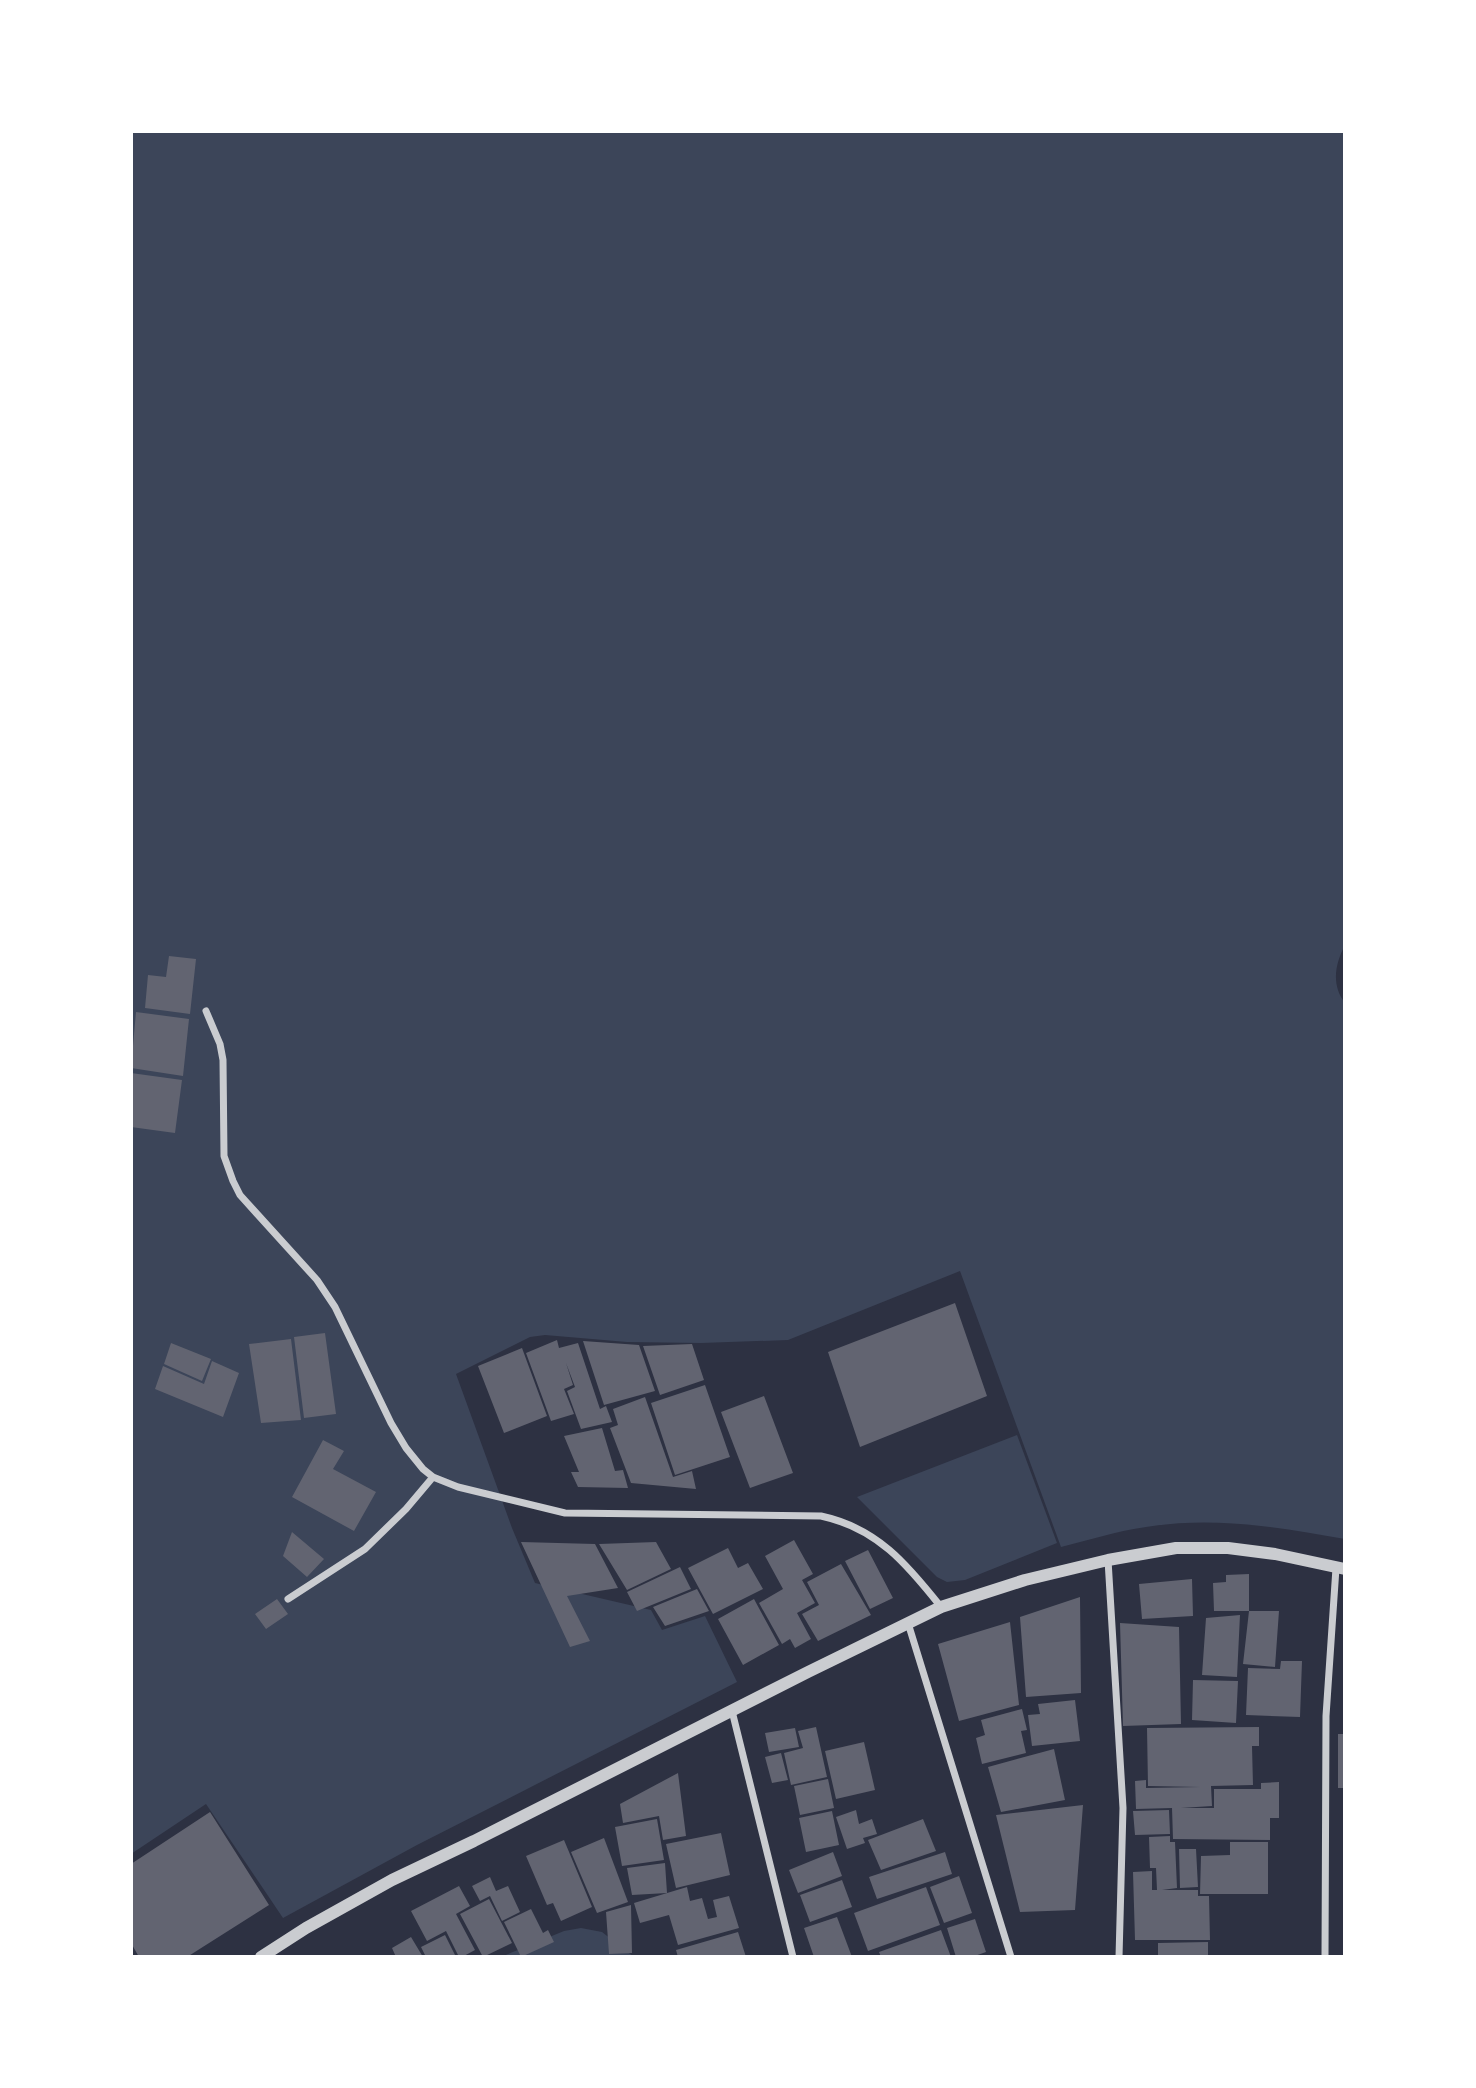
<svg xmlns="http://www.w3.org/2000/svg" width="1476" height="2088" viewBox="0 0 1476 2088" font-family="'Sofia Sans Condensed',sans-serif">
<style>
.green{fill:#3c4559}
.building{fill:#626471}
.lines{fill:none;stroke-linecap:round;stroke-linejoin:round}
.minor{stroke:#caccd0;stroke-width:7}
.tertiary{stroke:#caccd0;stroke-width:12}
</style>
<rect width="100%" height="100%" fill="#2d3142"/>
<path class="green" d="M131,131H1345V945C1335,964 1331,985 1345,1003V1539C1277,1527 1214,1516 1146,1527C1117,1531 1089,1540 1061,1547L960,1271L788,1340L701,1343L627,1342L545,1335L530,1337L456,1374L512,1528L535,1583L651,1610L662,1630L705,1616L737,1682L417,1845L283,1918L206,1804L131,1854Z
M1017,1435L1057,1543L965,1580L947,1582L937,1577L857,1497Z
M581,1928L602,1932L634,1957H501L564,1931Z"/>
<path class="building" d="M169,956L196,959L190,1014L145,1008L148,975L166,977Z
M136,1012L189,1019L183,1076L131,1068Z
M131,1073L182,1080L175,1133L131,1127Z
M955,1303L987,1396L860,1447L828,1352Z
M325,1333L336,1414L304,1418L294,1337Z
M291,1339L301,1420L261,1423L249,1344Z
M557,1340L559,1348L578,1343L600,1409L606,1406L612,1422L581,1429L567,1391L575,1387L566,1363L573,1385L564,1389L574,1414L551,1421L526,1353Z
M583,1341L639,1345L655,1391L604,1405Z
M171,1343L211,1359L202,1381L164,1364Z
M692,1344L704,1380L660,1395L643,1346Z
M522,1348L547,1416L504,1433L478,1366Z
M212,1361L239,1373L223,1417L155,1389L163,1366L204,1384Z
M705,1385L730,1457L675,1475L651,1403Z
M764,1396L793,1473L750,1488L721,1412Z
M645,1397L673,1477L692,1471L696,1489L631,1483L610,1428L618,1425L613,1409Z
M602,1428L615,1471L623,1470L628,1488L578,1487L571,1472H579L564,1436Z
M323,1440L344,1451L333,1469L376,1492L354,1531L292,1497Z
M292,1532L324,1559L307,1577L283,1556Z
M794,1540L813,1574L802,1580L815,1603L797,1613L811,1639L795,1648L790,1639L782,1644L759,1603L783,1589L765,1556Z
M521,1542L595,1544L618,1588L567,1596L590,1641L570,1647Z
M656,1542L671,1569L627,1590L599,1544Z
M728,1548L738,1568L748,1563L763,1589L713,1614L688,1568Z
M868,1550L893,1598L870,1609L845,1561Z
M841,1564L871,1615L818,1641L802,1614L819,1605L807,1582Z
M680,1567L691,1589L637,1611L627,1592Z
M1249,1574V1611H1279L1275,1667L1243,1664L1249,1611H1214L1213,1583L1226,1582V1575Z
M1192,1579L1193,1616L1142,1619L1139,1584Z
M697,1589L709,1611L665,1626L653,1607Z
M1080,1597L1081,1693L1026,1697L1020,1617Z
M277,1599L288,1614L266,1629L255,1614Z
M754,1599L779,1645L743,1665L718,1619Z
M1240,1615L1237,1677L1202,1675L1206,1618Z
M1010,1622L1019,1705L959,1721L938,1644Z
M1120,1623L1179,1627L1181,1724L1123,1726Z
M1281,1661H1302L1300,1717L1246,1715L1248,1668L1280,1669Z
M1193,1680L1238,1681L1236,1723L1192,1720Z
M1075,1700L1080,1741L1032,1746L1028,1715L1040,1714L1038,1704Z
M1022,1709L1027,1730L1021,1731L1026,1753L982,1764L976,1738L985,1735L981,1720Z
M816,1727L827,1777L791,1785L784,1753L803,1748L798,1731Z
M1259,1727V1746H1252L1253,1785L1211,1786L1212,1806L1181,1808H1214V1789H1261V1783L1279,1782V1818H1270V1840L1173,1839L1172,1808L1136,1809L1135,1781L1146,1780V1788L1200,1787L1148,1786L1147,1728Z
M795,1728L799,1747L769,1752L765,1733Z
M1338,1734H1345V1788H1338Z
M864,1742L875,1790L836,1799L825,1751Z
M1054,1749L1065,1800L1001,1812L988,1767Z
M781,1753L788,1780L772,1783L765,1757Z
M678,1773L686,1836L663,1840L659,1816L623,1823L620,1804Z
M828,1779L834,1808L800,1815L794,1786Z
M1083,1805L1075,1910L1020,1912L996,1815Z
M856,1810L859,1824L872,1819L877,1834L863,1838L865,1843L847,1849L836,1817Z
M1169,1810L1170,1834L1135,1835L1133,1811Z
M832,1811L839,1845L806,1852L799,1818Z
M210,1812L269,1905L187,1957H139L131,1943V1864Z
M657,1819L664,1860L622,1866L615,1827Z
M923,1819L936,1851L881,1870L868,1840Z
M721,1833L730,1875L676,1888L666,1844Z
M1170,1836V1842H1175L1177,1888L1162,1890H1198V1896H1209L1210,1940H1135L1133,1872L1152,1871V1890H1157L1156,1868H1150L1149,1837Z
M604,1838L628,1902L597,1913L571,1852Z
M564,1840L592,1907L561,1921L553,1903L547,1905L526,1856Z
M1230,1842H1268V1894H1200L1201,1856L1230,1855Z
M1179,1849H1196L1198,1887L1180,1888Z
M833,1852L842,1876L798,1893L789,1870Z
M945,1852L952,1874L877,1899L869,1877Z
M665,1863L667,1893L632,1895L627,1868Z
M959,1876L972,1913L944,1923L930,1887Z
M490,1877L496,1891L508,1886L520,1912L502,1921L490,1896L480,1901L472,1886Z
M842,1880L852,1907L810,1922L800,1895Z
M459,1886L470,1906L456,1914L475,1950L462,1957H459L446,1931L427,1941L411,1911Z
M687,1887L690,1901L702,1898L708,1919L717,1917L713,1900L729,1896L739,1928L678,1945L669,1915L640,1923L634,1903Z
M926,1887L940,1925L868,1951L854,1913Z
M489,1899L512,1943L483,1957L460,1914Z
M631,1905L632,1953L609,1954L606,1912Z
M531,1909L543,1933L548,1930L554,1942L521,1957L504,1922Z
M837,1917L852,1957H814L804,1928Z
M975,1919L986,1952L972,1957H956L947,1928Z
M941,1930L951,1957H881L879,1952Z
M738,1932L746,1957H678L676,1950Z
M445,1935L456,1957H426L421,1947Z
M411,1937L423,1957H396L392,1948Z
M1208,1942V1957H1158V1943Z"/>
<g class="lines">
<path class="minor" d="M206,1011L220,1044L223,1060L224,1156L233,1181L240,1195L317,1280L335,1307L391,1423L406,1448L423,1469L433,1477L458,1487L565,1513L821,1516C877,1528 907,1564 941,1607
M1108,1560L1123,1808L1119,1957
M288,1599L365,1549L406,1509L433,1477
M908,1623L1011,1957
M732,1711L793,1957
M1325,1957L1326,1716L1336,1568"/>
<path class="tertiary" d="M261,1957L306,1928L392,1880L474,1841L808,1672L941,1607L1025,1580L1108,1560L1176,1548H1228L1275,1554L1345,1569"/>
</g>
<rect width="1476" height="2088" fill="none" stroke="#ffffff" stroke-width="266"/>
</svg>
